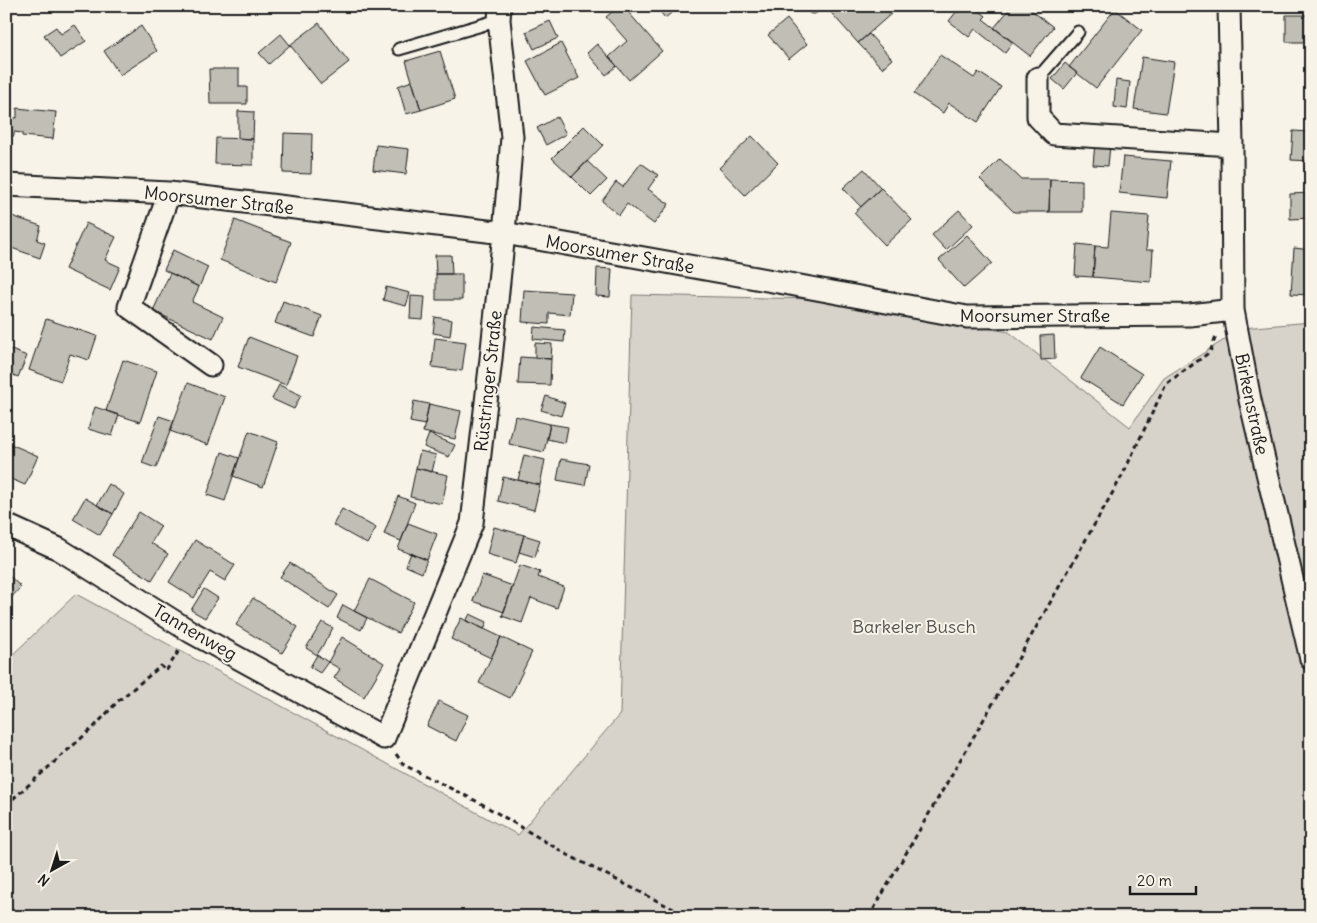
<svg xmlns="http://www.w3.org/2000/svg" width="1317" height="923" viewBox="0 0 1317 923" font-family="Delius,sans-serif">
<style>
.green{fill:#d7d3cb;stroke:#7a7874}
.building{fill:#c0beb5;stroke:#1c1c1c}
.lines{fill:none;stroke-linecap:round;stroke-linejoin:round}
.lane-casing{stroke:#1c1c1c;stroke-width:15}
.street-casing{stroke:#1c1c1c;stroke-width:25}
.path{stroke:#1c1c1c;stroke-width:3;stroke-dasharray:5 4;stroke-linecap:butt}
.lane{stroke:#f7f3e8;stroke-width:11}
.street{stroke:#f7f3e8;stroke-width:21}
.labels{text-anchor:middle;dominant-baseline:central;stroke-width:4;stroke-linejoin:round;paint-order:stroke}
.street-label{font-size:18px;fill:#1c1c1c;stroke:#f7f3e8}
.park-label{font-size:18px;fill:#545351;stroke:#f7f3e8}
</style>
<rect width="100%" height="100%" fill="#f7f3e8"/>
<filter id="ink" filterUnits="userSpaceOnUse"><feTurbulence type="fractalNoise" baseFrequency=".02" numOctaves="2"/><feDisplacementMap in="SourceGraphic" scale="10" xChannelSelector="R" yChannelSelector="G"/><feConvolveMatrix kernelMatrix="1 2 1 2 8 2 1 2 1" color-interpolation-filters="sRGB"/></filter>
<g filter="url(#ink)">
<path class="green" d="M632,295L814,299L1009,332L1130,427L1164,378L1243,328L1311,322V917H6V661L76,594L518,835L620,714Z"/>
<path class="building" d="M619,6H623L662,51L629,80L609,57L627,41L606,17Z
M656,6H680L665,18Z
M886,6L892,13L858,43L826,7Z
M961,6H973L986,16L983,19L1013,42L1005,53L975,29L969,37L949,21Z
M1012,6H1026L1053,27L1030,56L994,28Z
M1115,9L1142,30L1096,88L1069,67Z
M1286,15H1311V42H1286Z
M787,19L807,44L789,59L768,35Z
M550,21L558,38L534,49L526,32Z
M319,23L349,62L321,84L290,45Z
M75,25L86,41L60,58L44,35L56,27L61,34Z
M141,26L157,51L120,75L104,51Z
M281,34L290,45L269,64L259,53Z
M869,34L892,59L882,68L858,43Z
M561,43L579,78L545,95L527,61Z
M597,44L617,66L606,75L587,53Z
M440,51L455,99L421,110L406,61Z
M940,55L974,78L978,72L1001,87L978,122L949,103L943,113L914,94Z
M1142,57L1174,62L1166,113L1134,109Z
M1065,63L1077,73L1064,89L1052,79Z
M209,69H239V87H247V104H210Z
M1116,80L1130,82L1127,109L1114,107Z
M412,81L421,110L406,114L398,86Z
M17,108L56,112L53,139L22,136V133L14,132V136H6V117L17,118Z
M238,111L254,112L253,139L238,138Z
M557,117L566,134L546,145L537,128Z
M584,126L603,145L572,177L552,158Z
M1293,131L1311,132V161L1291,160Z
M284,133L312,134L311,174L283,173Z
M752,136L778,163L745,195L719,168Z
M216,138L253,139V165L215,164Z
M1095,143L1110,145L1108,166L1093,165Z
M376,145L409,149L406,174L373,170Z
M1123,157L1171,161L1167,198L1119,193Z
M1000,159L1021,179H1050L1049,212H1014L980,179Z
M587,161L607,180L591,196L572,177Z
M641,163L658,175L648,189L669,204L654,224L627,204L619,215L602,201L616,182L623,187Z
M1305,165H1311V183H1305Z
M864,169L881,188L861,207L843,188Z
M1050,179L1082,180V212H1049Z
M881,188L912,220L885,245L854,213Z
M1311,193V218L1290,219V194Z
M959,210L973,225L946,250L932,235Z
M1111,213L1149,216L1146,250H1153L1151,282L1093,277L1095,246L1108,247Z
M6,214L41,226L37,240L45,243L40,258L6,246Z
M235,220L291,242L276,282L220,260Z
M86,223L116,237L105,260L120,267L110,290L65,269Z
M967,235L992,263L964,288L939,260Z
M1077,244L1095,246L1093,277L1075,276Z
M1294,248L1311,250V295L1291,294Z
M173,250L208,267L199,287L164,270Z
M435,255H451L452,274H436Z
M597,268L612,269L610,297L596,296Z
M170,273L199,287L192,302L223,317L213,339L153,311Z
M436,274H462V300H436Z
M386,287L410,293L406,306L383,300Z
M524,290L572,293L570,315L549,313V324L522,322Z
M411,296L425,297L423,320L410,319Z
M283,301L322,316L314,337L275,323Z
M435,317L452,320L450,336L433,333Z
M46,319L97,336L89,360L70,354L61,381L29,370Z
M534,327L565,330L564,342L533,339Z
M1054,335L1055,359L1041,360L1040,336Z
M249,337L297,356L286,385L238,367Z
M435,338L466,342L462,371L432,367Z
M535,343L552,344L551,359L535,358Z
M1100,347L1142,374L1123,404L1081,378Z
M6,348L27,356L18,377L6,372Z
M520,357L551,359L550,385L518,384Z
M123,360L157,371L140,422L106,411Z
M188,383L225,397L208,445L170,431Z
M279,385L301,395L294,409L272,399Z
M546,396L565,403L561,416L541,410Z
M414,401L429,404L425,425L410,422Z
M429,404L461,411L455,439L423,432Z
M95,407L119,415L112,436L88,429Z
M159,416L174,421L156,468L142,463Z
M515,416L550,424L544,452L509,444Z
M550,424L568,427L565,443L547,439Z
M249,431L278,442L263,487L233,476Z
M429,434L455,445L449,457L424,447Z
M6,442L38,456L25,485L6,477Z
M420,451L436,455L432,472L416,468Z
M222,452L239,458L225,501L207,495Z
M524,455L545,460L540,485L518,480Z
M561,459L589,464L585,485L557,480Z
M416,468L448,475L442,504L410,497Z
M503,477L540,485L534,510L498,501Z
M109,484L124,494L113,514L97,505Z
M398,496L415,503L401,541L384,534Z
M85,498L113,514L100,535L73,519Z
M342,509L376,528L367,544L333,525Z
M139,512L161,526L151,543L168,554L152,580L112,555Z
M408,523L437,534L427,560L398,549Z
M494,527L524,535L516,563L487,554Z
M524,535L540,540L535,557L519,552Z
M195,540L235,565L225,581L210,572L194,598L169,582Z
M411,553L427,560L422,573L406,566Z
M290,563L338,595L329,609L280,577Z
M520,565L540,572L538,577L564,587L557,608L531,598L522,623L502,616Z
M6,573L21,587L6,603Z
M482,575L513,586L504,612L473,601Z
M370,579L414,602L398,633L354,611Z
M204,589L218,598L205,618L191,610Z
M253,598L298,627L282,653L236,625Z
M343,605L367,618L361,630L337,618Z
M470,614L487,622L484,629L466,621Z
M461,618L501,637L491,658L451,639Z
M322,622L333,628L317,655L306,648Z
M342,637L384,663L364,697L334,678L340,669L328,662Z
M501,637L532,652L510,698L479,683Z
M317,655L328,662L320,673L310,667Z
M439,701L468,715L456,741L427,726Z"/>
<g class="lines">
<g class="lane-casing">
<path id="lane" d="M813,6V7
M399,49L499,20
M1038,78L1078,32"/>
</g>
<g class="street-casing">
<path id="street" d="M1229,6L1232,145L1233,310L1250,400L1311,659
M1038,78V117L1054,134L1232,145
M6,185L169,193L504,233L795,285L967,317L1190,315L1233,310
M169,193L129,307L211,365
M6,525L59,549L191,632L384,738L472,523L491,359L504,233L512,137L499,20L500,6"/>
</g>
<path class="path" d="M396,754L404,765L482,804L568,855L689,917
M6,805L95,726L118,701L161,666L166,671L180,649
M871,913L874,917
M869,917L988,712L1122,476L1166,384L1210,352L1216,336"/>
<use href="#lane" class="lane"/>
<use href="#street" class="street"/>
</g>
</g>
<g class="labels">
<g class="street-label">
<text transform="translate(219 200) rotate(6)">Moorsumer Straße</text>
<text transform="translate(620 254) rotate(10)">Moorsumer Straße</text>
<text x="1035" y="315">Moorsumer Straße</text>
<text transform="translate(488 381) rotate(-84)">Rüstringer Straße</text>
<text transform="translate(1252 404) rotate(78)">Birkenstraße</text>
<text transform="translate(195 632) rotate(30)">Tannenweg</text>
</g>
<g class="park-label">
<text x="914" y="626">Barkeler Busch</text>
</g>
</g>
<rect width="1317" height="923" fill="none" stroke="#f7f3e8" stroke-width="25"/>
<rect x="12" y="12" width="1292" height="898" fill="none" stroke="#1c1c1c" stroke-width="2" filter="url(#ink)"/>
<g transform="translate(52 870) rotate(219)" stroke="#f7f3e8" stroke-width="4" paint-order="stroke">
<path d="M0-4L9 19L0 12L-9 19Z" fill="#1c1c1c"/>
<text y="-8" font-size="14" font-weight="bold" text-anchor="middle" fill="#1c1c1c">N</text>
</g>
<path d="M1130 886v8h66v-8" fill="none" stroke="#1c1c1c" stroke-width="2.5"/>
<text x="1137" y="886" font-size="15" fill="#1c1c1c" stroke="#f7f3e8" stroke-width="4" paint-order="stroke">20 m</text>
</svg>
